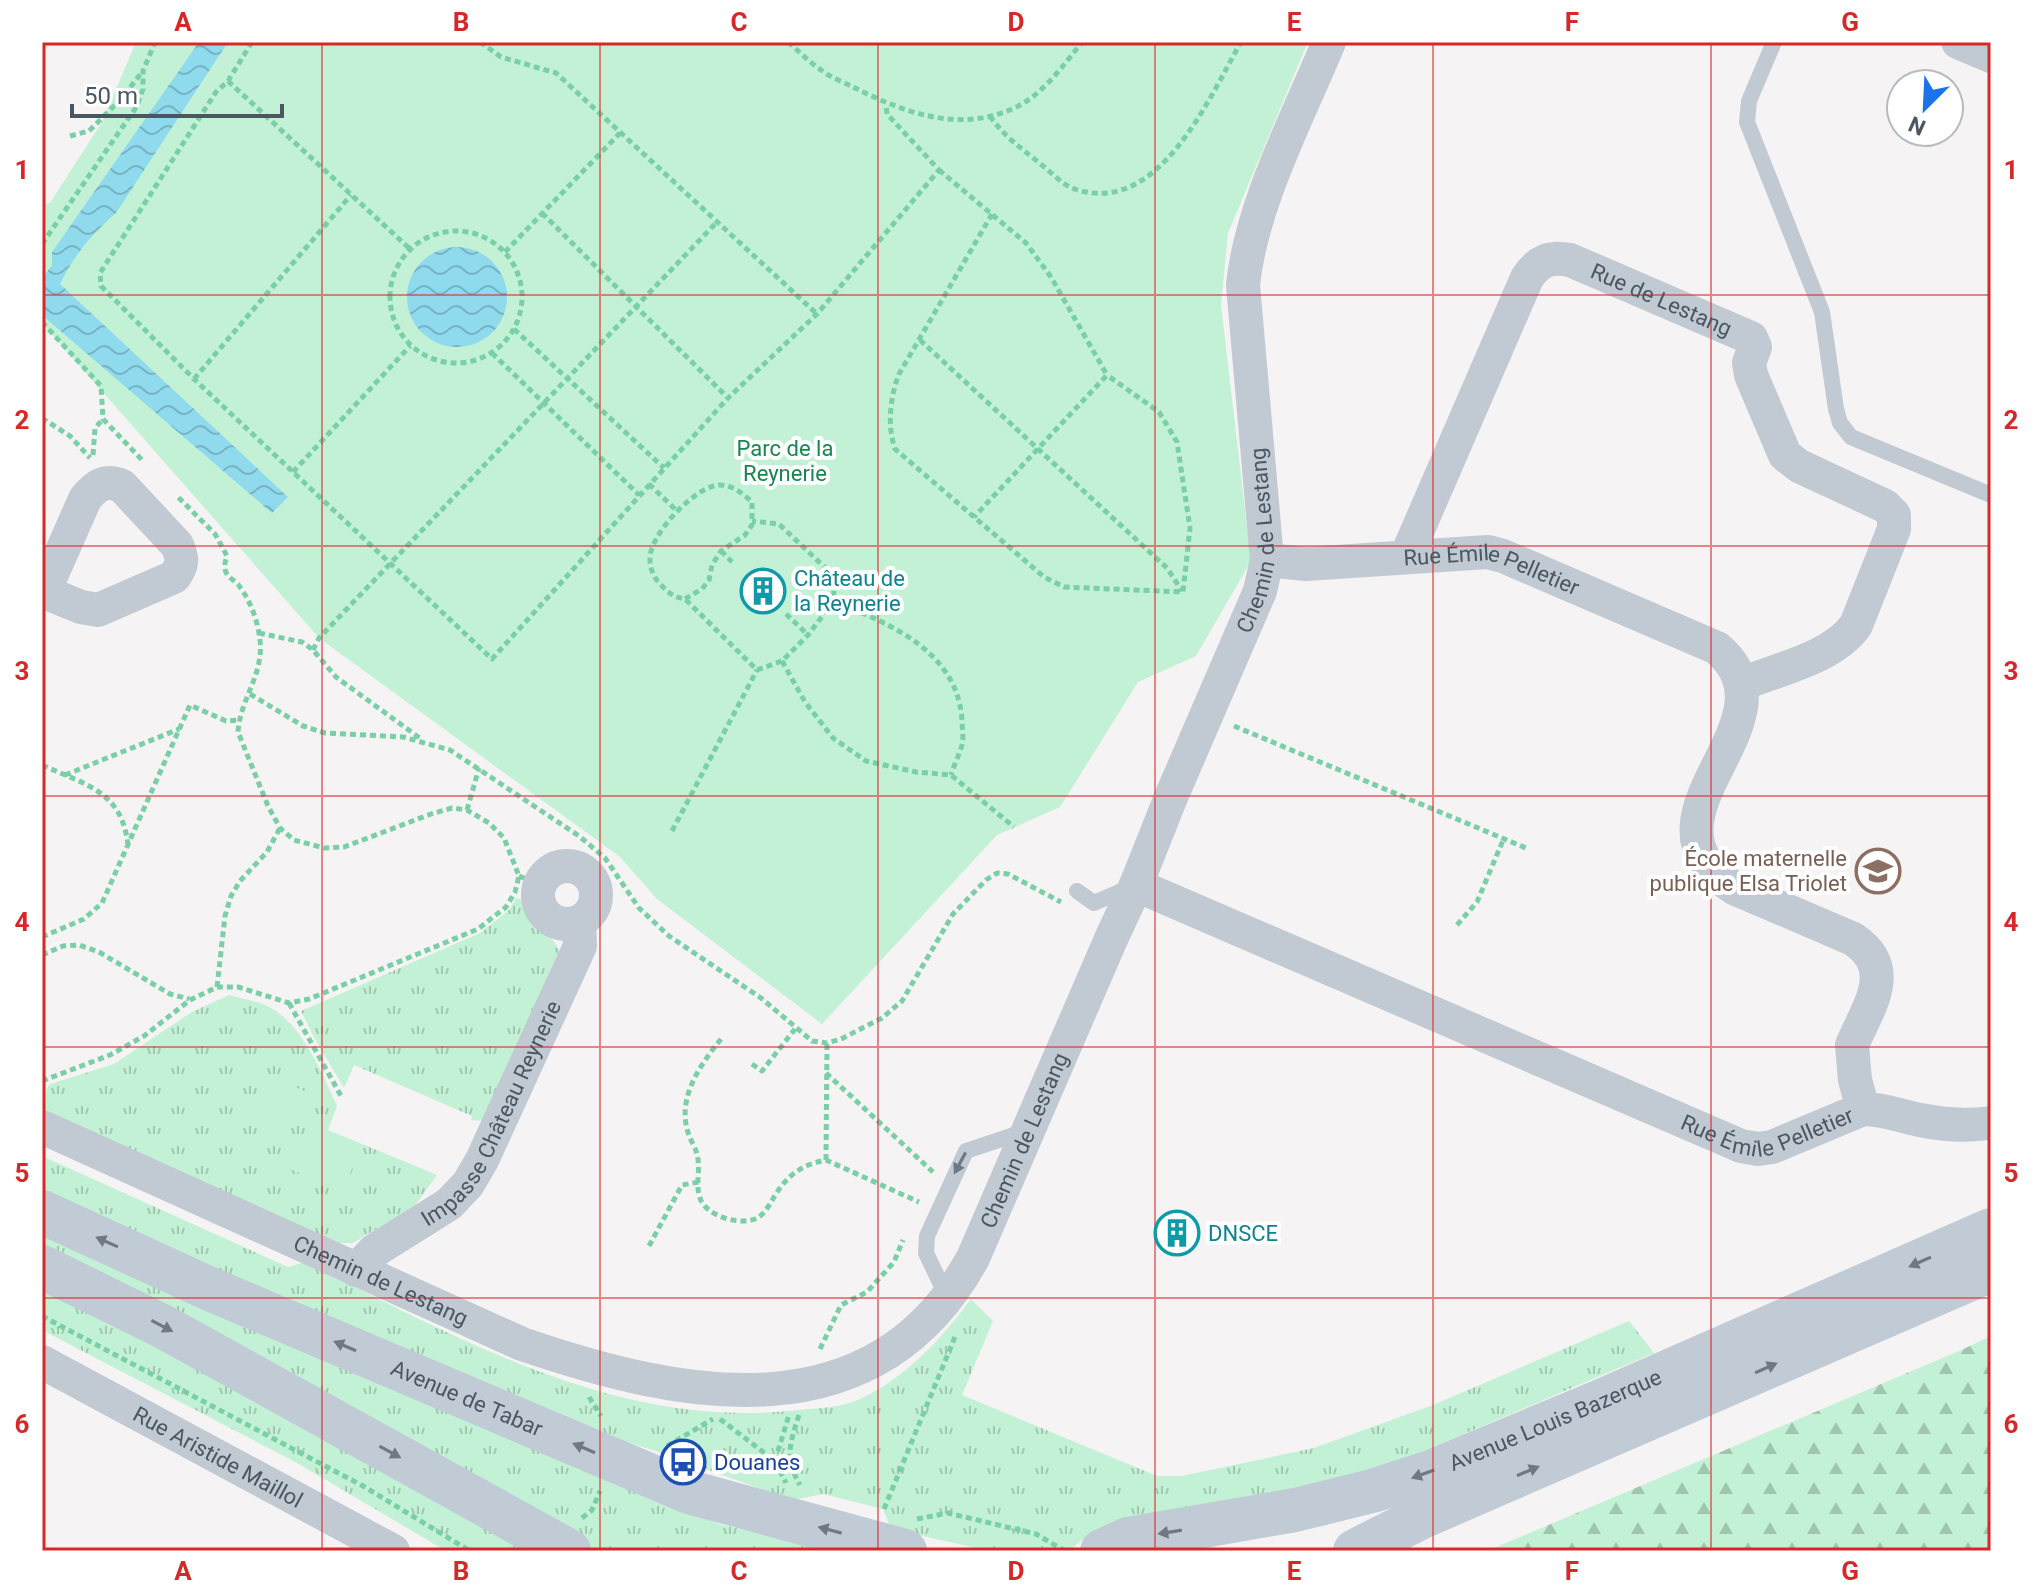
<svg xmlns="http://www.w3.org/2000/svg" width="2033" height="1593" viewBox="0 0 2033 1593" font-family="Roboto,sans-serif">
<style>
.grass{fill:url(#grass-tufts)}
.forest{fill:url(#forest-firs)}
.green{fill:#c3f1d5}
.water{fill:url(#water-waves)}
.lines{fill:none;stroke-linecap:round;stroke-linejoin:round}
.path{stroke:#7ad0a6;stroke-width:5;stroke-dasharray:6 4;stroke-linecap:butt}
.service{stroke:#c1cad2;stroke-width:16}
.minor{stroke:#c1cad2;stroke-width:34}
.secondary{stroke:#c1cbd6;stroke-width:44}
.oneway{fill:#6e7983}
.oneway2{fill:#6e7984}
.grid{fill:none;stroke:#d62828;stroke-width:2;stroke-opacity:0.55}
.labels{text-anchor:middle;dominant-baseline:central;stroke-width:8;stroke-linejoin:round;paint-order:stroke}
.street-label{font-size:22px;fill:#4a5661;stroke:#fff}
.park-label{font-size:22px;fill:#17864f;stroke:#fff}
.culture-label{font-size:22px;fill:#0d838f;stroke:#fff;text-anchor:start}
.education-label{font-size:22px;fill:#785e54;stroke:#fff;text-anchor:end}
.transit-label{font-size:22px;fill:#164399;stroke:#fff;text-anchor:start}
.neatline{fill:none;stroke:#d62828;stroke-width:3}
.grid-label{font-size:26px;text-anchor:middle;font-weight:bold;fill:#d62828}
</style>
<defs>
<pattern id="grass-tufts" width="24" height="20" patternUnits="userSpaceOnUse" patternTransform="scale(2)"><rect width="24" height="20" fill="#c3f1d5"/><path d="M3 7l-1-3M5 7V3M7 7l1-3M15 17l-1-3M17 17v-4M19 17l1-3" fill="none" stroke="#a0c6b0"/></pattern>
<pattern id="forest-firs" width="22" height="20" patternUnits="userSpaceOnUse" patternTransform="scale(2)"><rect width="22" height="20" fill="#c3f1d5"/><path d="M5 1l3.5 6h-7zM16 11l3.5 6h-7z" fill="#a0c6b0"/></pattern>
<pattern id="water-waves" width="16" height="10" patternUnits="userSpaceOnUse" patternTransform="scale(2)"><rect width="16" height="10" fill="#90daee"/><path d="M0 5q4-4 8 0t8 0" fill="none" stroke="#78b4c4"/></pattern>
</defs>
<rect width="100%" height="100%" fill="#f5f3f3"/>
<path class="grass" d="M516,898L523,900L535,925L551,937L559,950L485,1121L471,1120L472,1116L354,1065L344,1088L315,1039L301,1011L480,933L509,910Z
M229,995C242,999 259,1001 271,1008C302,1025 323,1074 337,1106L328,1130L437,1175L414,1207L353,1243H336L42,1109V1096L50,1084L114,1064L192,1012Z
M42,1156L288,1267L305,1262C456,1337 614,1428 789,1411C812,1408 839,1409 860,1399C907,1377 941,1339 971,1299L993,1321L962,1395L1157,1476H1182L1314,1448L1433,1405L1629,1321L1654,1353L1365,1476L1114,1522L1081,1541L1069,1551H990L891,1529L883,1509L823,1494L792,1500L653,1450L593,1433L166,1248L42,1189Z
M42,1226L572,1465L719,1524L837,1551H599L488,1494L42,1253Z
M42,1285L534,1551H446L299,1464L42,1330Z"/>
<path class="forest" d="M1991,1336V1551H1487L1959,1351Z"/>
<path class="green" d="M136,42H1308L1228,233L1221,305L1251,561L1196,656L1138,682L1060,807L997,835L822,1024L657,899L620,857L319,638L42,323V204L50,203L102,122Z
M276,1079L316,1096L307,1118L286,1110L277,1130L258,1122Z
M307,1131L359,1153L342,1192L290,1169Z"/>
<path class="water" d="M199,42H228L116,213C92,234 74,255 60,284L288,497L272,513L42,315V279L52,265V252Z
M407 297a50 50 0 1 1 100 0a50 50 0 1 1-100 0Z"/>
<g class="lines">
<path class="path" d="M252,42L228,81L216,92L100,273L101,286L194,379L492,659L728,398L817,314L939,170L887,114L886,104
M480,42L501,57L556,73L817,314
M788,42C799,51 809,62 821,70C830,77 843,82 853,87C903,112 957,133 1012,109C1041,97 1063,66 1082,42
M228,81L410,249
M990,116C1004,137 1024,150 1043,166C1052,173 1062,184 1072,188C1157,220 1208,100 1241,42
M70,136L89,131L122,98L142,72
M939,170L1026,243L1051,277L1107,375L974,517
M542,213L728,398
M992,214L899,374C890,397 887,426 895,449L1044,577L1064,587L1183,592L1190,528L1177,442L1159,412L1107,375
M390 297a66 66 0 1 1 132 0a66 66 0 1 1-132 0Z
M42,244L137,106L143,89V71L155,42
M505,252L620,133
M42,322L101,386L103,419L143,461
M514,329L664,468
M920,340L1167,568L1182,591
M492,353L639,495
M194,379L351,195
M42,418L70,436L90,458
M93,455L95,428L103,419
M293,472L410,346
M649,484L677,511
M721,551L732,562
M685,599L702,589L709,580L712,565L721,551L745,535L752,525V502C742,493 733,485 719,485C695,486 648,536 650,560C650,571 656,581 664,588C671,595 675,597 685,599L757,670L782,661L808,635L833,602L835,577L779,524L752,521
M833,602C889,622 958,652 962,720C962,728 964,738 962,745C959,755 954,765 951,775
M786,614L808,635
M259,633L302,642L313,650L336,677L421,739
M313,650L319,638L716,223
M782,661L805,702L833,738L866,761L916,772L951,775L1014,827
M250,694L303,726L325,733L403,737L450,750L579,836L605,858L639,908L669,936L761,998L812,1041L827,1043L841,1039L882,1018L902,1001L953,914L986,880L997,873L1008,874L1061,902
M1234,726L1526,848
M42,765C86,785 122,791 128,845
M65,775L179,729
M467,810L479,768
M672,831L757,670
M519,876L539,884
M1457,925L1477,902L1504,838
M42,937L84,919L102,903L190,705L226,721L239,720
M42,955L63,946L79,945L99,952L170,994L189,999
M217,987L225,916L231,896L240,881L267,852L280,828
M289,1003L341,1096
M721,1039C697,1069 672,1105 693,1144C704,1164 694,1181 700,1198C706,1217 743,1227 759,1217C765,1213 770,1204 774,1197C787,1176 800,1165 826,1160L919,1202
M752,1064L762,1071L795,1029
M826,1073L933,1172
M42,1081L110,1055L144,1036L190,1000L217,987H238L289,1003L309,999L478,929L506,907L515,892L519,876L504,838L489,823L467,810L452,808L431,814L344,847L324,848L294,840L280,828L268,806L238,732C240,699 264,675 260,640C258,622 251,602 240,587C237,582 230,579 227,574C223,568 225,562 227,556L215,534L178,497
M826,1160L827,1043
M649,1246L682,1185L699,1182
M42,1316L363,1486L470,1551
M820,1349L841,1305L867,1292L894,1262L903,1240
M589,1397L601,1416
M799,1415C790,1443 784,1458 800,1485
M720,1419L775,1461L786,1483
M667,1446L713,1419
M775,1461L789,1415
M884,1509L955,1337
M582,1518L592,1510L600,1491
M917,1519L948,1513L1036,1534L1065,1551"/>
<path class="service" d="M1774,42L1749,101L1747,122L1822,312L1836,409L1840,423L1851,437L1991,495
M1077,891L1094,903L1133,886
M946,1295L926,1253L927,1236L966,1151L1026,1131"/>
<g class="minor">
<path d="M1958,42L1991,56"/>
<path id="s1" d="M1406,557L1527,278C1538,261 1550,256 1570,260L1751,338L1755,347L1749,363L1751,375L1785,455L1799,466L1885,506L1894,515V529L1856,625C1833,658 1778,669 1742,684"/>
<path id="s2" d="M1267,560L1306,564L1488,552L1503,556L1717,648C1805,723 1622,815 1734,888L1853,939C1898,969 1868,1007 1852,1045L1855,1080L1863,1109"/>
<path d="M42,591L44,592L81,607L98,610L174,577C183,565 183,559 177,545L122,486C105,479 96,485 85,499L44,592"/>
<circle cx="567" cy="895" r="29"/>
<path id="s3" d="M1136,885L1741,1146L1758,1149L1772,1147L1863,1109C1883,1109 1901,1116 1920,1120C1944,1125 1967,1126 1991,1123"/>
<path id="s4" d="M42,1127L522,1344C683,1399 874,1438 973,1258L1111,939L1136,885L1171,797L1260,591L1267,560L1243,285C1251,205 1298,117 1329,42"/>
<path id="s5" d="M356,1270L374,1251L449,1204L468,1184L482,1160L580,946L579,923"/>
<path id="s6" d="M42,1362L393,1551"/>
</g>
<g class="secondary">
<path id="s7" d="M42,1212L210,1289L689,1492L905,1551"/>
<path d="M42,1267L162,1326L569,1551"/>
<path id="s8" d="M1102,1551L1128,1539L1295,1510L1372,1491L1428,1473L1601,1401L1991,1230"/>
<path d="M1355,1551L1424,1516L1991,1270"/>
</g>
</g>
<defs><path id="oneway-solid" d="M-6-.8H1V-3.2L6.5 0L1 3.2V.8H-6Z" transform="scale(2)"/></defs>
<use class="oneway" href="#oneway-solid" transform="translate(960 1163) rotate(118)"/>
<g class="oneway2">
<use href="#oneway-solid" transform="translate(107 1242) rotate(-156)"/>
<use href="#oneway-solid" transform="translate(1920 1262) rotate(156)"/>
<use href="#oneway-solid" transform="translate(162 1326) rotate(28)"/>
<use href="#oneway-solid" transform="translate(345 1346) rotate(-157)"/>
<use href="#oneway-solid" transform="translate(1766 1368) rotate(-24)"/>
<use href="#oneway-solid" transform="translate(584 1448) rotate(-157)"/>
<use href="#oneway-solid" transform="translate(390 1452) rotate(29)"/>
<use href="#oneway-solid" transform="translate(1528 1471) rotate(-23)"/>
<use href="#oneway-solid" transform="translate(1423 1474) rotate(160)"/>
<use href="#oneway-solid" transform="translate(830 1530) rotate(-165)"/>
<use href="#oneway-solid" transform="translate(1170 1532) rotate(171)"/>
</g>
<path class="grid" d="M322,42V1551M600,42V1551M878,42V1551M1155,42V1551M1433,42V1551M1711,42V1551M42,295H1991M42,546H1991M42,796H1991M42,1047H1991M42,1298H1991"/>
<defs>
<g id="building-ring" transform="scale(2.3)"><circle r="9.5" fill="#fff" stroke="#0f9aa8" stroke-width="1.5"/><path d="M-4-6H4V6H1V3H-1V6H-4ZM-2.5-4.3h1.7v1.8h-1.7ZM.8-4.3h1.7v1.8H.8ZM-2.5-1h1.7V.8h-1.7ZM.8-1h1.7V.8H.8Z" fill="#0f9aa8"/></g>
<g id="school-ring" transform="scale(2.3)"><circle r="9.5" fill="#fff" stroke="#8d6e63" stroke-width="1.5"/><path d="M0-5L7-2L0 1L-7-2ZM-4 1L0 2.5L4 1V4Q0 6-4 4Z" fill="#8d6e63"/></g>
<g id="bus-ring" transform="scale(2.3)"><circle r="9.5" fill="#fff" stroke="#1a4fb4" stroke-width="1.5"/><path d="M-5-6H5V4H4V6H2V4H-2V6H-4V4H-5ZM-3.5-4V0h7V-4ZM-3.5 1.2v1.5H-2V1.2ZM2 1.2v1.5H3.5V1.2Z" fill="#1a4fb4"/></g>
</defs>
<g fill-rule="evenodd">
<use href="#building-ring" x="763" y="591"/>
<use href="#school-ring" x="1878" y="871"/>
<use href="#building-ring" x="1177" y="1233"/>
<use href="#bus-ring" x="683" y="1462"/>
</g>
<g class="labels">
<g class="street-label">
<text stroke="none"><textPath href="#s1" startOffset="454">Rue de Lestang</textPath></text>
<text stroke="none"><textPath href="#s4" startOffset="1810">Chemin de Lestang</textPath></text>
<text stroke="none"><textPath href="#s2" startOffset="228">Rue Émile Pelletier</textPath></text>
<text stroke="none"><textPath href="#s5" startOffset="214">Impasse Château Reynerie</textPath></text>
<text stroke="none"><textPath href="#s3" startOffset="686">Rue Émile Pelletier</textPath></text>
<text stroke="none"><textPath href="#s4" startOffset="1162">Chemin de Lestang</textPath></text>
<text stroke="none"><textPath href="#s4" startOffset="372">Chemin de Lestang</textPath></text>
<text stroke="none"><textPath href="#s7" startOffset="464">Avenue de Tabar</textPath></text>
<text stroke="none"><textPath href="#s8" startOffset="474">Avenue Louis Bazerque</textPath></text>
<text stroke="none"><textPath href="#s6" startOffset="200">Rue Aristide Maillol</textPath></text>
</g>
<g class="park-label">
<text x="785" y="448">Parc de la<tspan x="785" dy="25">Reynerie</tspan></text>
</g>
<g class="culture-label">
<text x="794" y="578">Château de<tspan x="794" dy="25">la Reynerie</tspan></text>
<text x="1208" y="1233">DNSCE</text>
</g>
<g class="education-label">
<text x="1847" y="858">École maternelle<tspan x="1847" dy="25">publique Elsa Triolet</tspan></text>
</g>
<g class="transit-label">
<text x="714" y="1462">Douanes</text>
</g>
</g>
<rect width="2033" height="1593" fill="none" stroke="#ffffff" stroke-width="88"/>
<g transform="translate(1925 108) rotate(204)"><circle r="38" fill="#ffffff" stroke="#b7bbc0" stroke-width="2"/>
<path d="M0-6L14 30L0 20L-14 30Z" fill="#1a73e8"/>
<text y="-12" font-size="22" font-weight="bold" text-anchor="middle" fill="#4a5661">N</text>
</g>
<path d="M72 104v12h210v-12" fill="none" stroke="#4a5661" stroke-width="4"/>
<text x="84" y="104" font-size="24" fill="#4a5661" stroke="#ffffff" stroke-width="6" paint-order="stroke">50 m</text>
<rect x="44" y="44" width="1945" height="1505" class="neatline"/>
<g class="grid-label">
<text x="183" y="31">A</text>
<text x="461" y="31">B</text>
<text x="739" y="31">C</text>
<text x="1016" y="31">D</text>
<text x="1294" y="31">E</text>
<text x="1572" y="31">F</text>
<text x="1850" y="31">G</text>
<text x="22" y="179">1</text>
<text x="2011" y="179">1</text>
<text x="22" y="429">2</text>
<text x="2011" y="429">2</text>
<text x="22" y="680">3</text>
<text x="2011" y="680">3</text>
<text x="22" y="931">4</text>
<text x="2011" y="931">4</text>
<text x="22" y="1182">5</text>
<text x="2011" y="1182">5</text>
<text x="22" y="1433">6</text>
<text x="2011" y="1433">6</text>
<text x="183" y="1580">A</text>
<text x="461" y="1580">B</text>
<text x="739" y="1580">C</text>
<text x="1016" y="1580">D</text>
<text x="1294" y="1580">E</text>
<text x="1572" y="1580">F</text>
<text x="1850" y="1580">G</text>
</g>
</svg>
